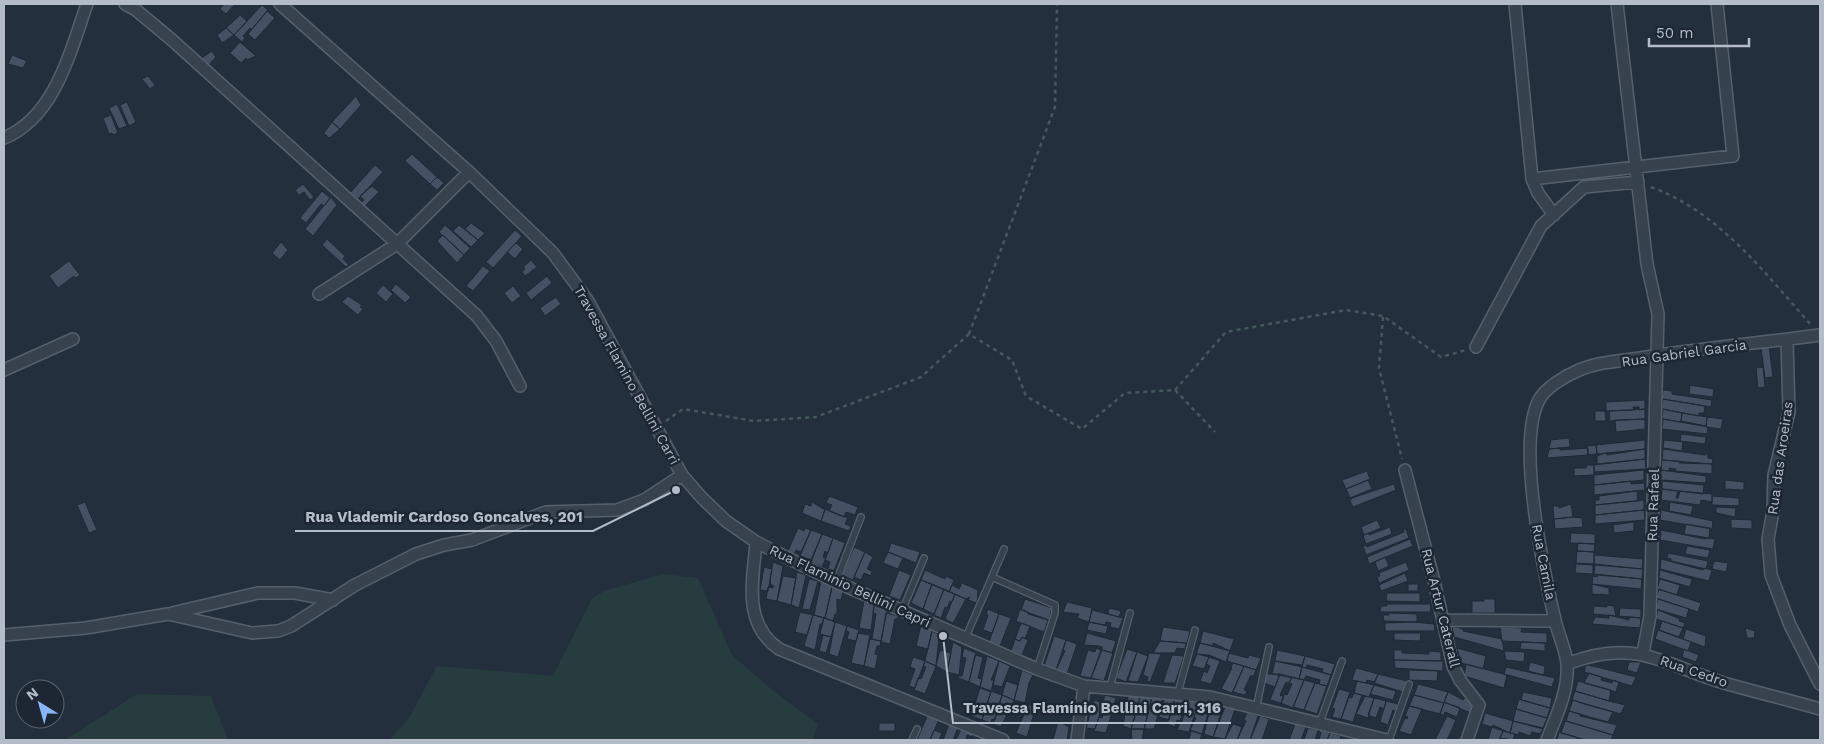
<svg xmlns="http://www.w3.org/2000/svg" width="1824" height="744" viewBox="0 0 1824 744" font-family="'Work Sans',sans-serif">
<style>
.green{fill:#263c3f}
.building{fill:#455162;stroke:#1f2835}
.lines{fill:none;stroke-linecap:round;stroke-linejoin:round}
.lane-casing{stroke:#565f6c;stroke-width:8}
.street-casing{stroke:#565f6c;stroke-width:14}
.path{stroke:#44595c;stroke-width:2.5;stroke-dasharray:4 4;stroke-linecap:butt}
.lane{stroke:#38414e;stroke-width:5.5}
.street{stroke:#38414e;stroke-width:11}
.labels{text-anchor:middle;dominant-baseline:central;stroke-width:5;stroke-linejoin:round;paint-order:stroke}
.street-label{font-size:14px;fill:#b4bcc9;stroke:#1d2633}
.leader{fill:none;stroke:#b4bcc9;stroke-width:2}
.callout-dot{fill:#b4bcc9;stroke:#1d2633;stroke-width:2}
.callout-label{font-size:15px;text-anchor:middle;font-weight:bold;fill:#b4bcc9;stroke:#1d2633;stroke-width:5;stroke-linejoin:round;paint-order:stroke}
</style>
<rect width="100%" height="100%" fill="#242f3e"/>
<path class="green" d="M663,574L698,578L732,655L776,693L818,724L813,740H389L409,718L437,666L553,676L592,599L604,591Z
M137,694L211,696L228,740H65Z"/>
<path class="building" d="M224,4H235L226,14L220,9Z
M262,5L268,10L252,29L250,28L243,36L245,38L242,42L234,35Z
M267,11L275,18L255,40L248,34Z
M240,15L247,21L234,35L226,28Z
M226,28L234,35L222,43L217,35Z
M240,42L256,56L247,60L246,58L241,63L230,53Z
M212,51L216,57L208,66L200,59Z
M12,55L27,61L23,68L8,64Z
M148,76L155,85L150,89L142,79Z
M356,96L361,105L340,129L332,122Z
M127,102L136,122L129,126L120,105Z
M117,104L127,126L119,129L109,108Z
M111,115L118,133L113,135L112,133L109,134L103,118Z
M332,122L340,129L329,138L324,133Z
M412,154L437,177L430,184L405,161Z
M375,165L383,172L356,201L349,194Z
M437,177L444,183L437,190L430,184Z
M303,184L314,197L310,200L304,192L299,195L295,190Z
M372,186L379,192L364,207L361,203L364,200L360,196Z
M322,191L330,198L324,206L321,204L306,223L300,218Z
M331,197L337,205L313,236L305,229Z
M471,223L485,233L478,240L465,229Z
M445,225L470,248L464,255L439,232Z
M459,225L478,240L471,247L453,231Z
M515,230L522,236L493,268L486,262Z
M443,235L464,255L457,263L437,241Z
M327,239L345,256L343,259L349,265L346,267L322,245Z
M281,242L288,250L280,260L272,253Z
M516,243L523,249L515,259L507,252Z
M531,260L537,267L525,276L522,272L525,269L523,267Z
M69,261L80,275L76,278L74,276L58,288L49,276Z
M483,266L490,271L473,291L466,286Z
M547,276L552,283L531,300L526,293Z
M396,284L411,297L405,303L391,290Z
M383,285L393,294L386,302L376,293Z
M513,286L521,296L512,303L504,293Z
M348,296L362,305L360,307L363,309L358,315L342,302Z
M556,297L561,304L545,316L540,308Z
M1769,346L1773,377L1765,378L1761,347Z
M1763,367L1765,387L1758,388L1756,368Z
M1690,385L1714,389L1713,397L1689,394Z
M1663,390L1672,391V394L1712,400L1711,407L1662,399Z
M1663,399L1705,406L1704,413H1699V416L1662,409Z
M1645,400V409L1639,410V407H1633L1634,410L1606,411V402Z
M1645,409V419L1606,421L1610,419L1609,411Z
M1663,409L1682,413L1681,422L1662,419Z
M1595,411H1605L1606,421H1595Z
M1682,413L1707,417L1706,426L1681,421Z
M1707,417L1723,419L1721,429L1706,427Z
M1645,419V429L1616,432L1615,420Z
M1663,419L1708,427L1707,434L1662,429Z
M1681,434L1706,437L1705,444L1680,441Z
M1569,438L1570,447L1549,449L1551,440Z
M1645,440V449L1597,454L1596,445Z
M1664,440L1683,442L1682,451L1663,448Z
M1596,445L1597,454L1588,455L1587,446Z
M1560,448V450L1588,448V455L1547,458L1549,449Z
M1645,449V459L1597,464V456L1602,454L1607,453V455Z
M1663,449L1705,455L1708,453V458L1713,459L1712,464L1662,460Z
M1645,459L1646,469L1594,472V465Z
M1662,460L1679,461V463L1712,464V474L1675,471L1676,469L1669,468V471L1661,470Z
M1587,465H1594V475L1574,476V468H1586Z
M1644,470V480L1594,485V475Z
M1661,470L1706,476V483L1661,480Z
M1367,471L1370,479L1346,489L1342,480Z
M1368,480L1372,489L1350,498L1346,489Z
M1725,480L1744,482V490L1725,489Z
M1631,481V484L1644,483L1645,490L1594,495V485Z
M1662,481L1704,485L1703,494L1662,489Z
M1394,484L1396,490L1353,507L1350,501L1352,498Z
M1662,489L1678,491L1676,498H1678L1680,491L1712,494V502L1701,500L1700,505L1661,500Z
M1637,491L1638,501L1595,505V500H1599V496Z
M829,496L858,507L855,515L846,512L844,517L829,511L832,505L826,503Z
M1712,496L1739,498V506L1712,505Z
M1644,500V510L1595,515V505Z
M85,502L97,530L89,533L77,505Z
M812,502L825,510L821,521L802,513L805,504L811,506Z
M1670,502L1693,506L1691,515L1669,511Z
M1571,504L1573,517L1554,519L1553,506H1559V508Z
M1716,507L1736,508L1735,517L1716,513Z
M825,509L848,518L845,524L851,526L849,531L821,521Z
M1644,510L1645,520L1595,524V515Z
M1661,510L1713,521L1712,529L1660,520Z
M1573,517L1582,518L1583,527L1555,529L1554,519Z
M1731,519L1752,520V529L1731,528Z
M1377,520L1381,528L1364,535L1361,527Z
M1634,522V531L1614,533L1613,525Z
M1686,524L1710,528L1709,538L1684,534Z
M1390,527L1392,534L1366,544L1363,535L1369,533V535Z
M798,528L804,531L805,528L811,530L801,552L796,550L794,554L788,551Z
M1406,529L1409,538L1366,555L1363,546L1366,545L1367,547L1404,532L1403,530Z
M811,530L822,534L811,560L800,556Z
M1661,530L1705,539V538L1715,539L1713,549L1660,540Z
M1571,533L1595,534V544L1570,543Z
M822,534L833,538L828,553L825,551L823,557L826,558L822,567L811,562Z
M833,538L845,543L834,571L828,569L830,562L825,560Z
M1410,539L1413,546L1369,564L1367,557Z
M891,543L920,552L916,563L888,552Z
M1578,543L1595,544L1594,552L1577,551Z
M1687,546L1710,550L1708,558L1685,554Z
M854,547L865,552L853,580L842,575Z
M1577,551L1594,552V564L1576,563Z
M865,552L873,557L867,569L872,571L871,576L864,573L861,580L854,577Z
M888,552L903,558L898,569L883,563Z
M1668,553L1708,561L1706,569L1671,561V559L1667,558Z
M1594,555L1643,559L1642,569L1594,564Z
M1385,557L1389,566L1378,571L1375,562Z
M1661,559L1703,570L1704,568L1712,570L1709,581L1660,569Z
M1714,561L1728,563L1726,572L1712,569Z
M773,562L783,566L777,601L766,599L768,587L773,588L774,586L771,585L770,579Z
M1406,562L1409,570L1379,583L1377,577L1380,576L1379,573Z
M1576,564L1593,565V574L1575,573Z
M1595,565L1643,569L1642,579L1594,574Z
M764,567L772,569L768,591L760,590Z
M899,570L911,575L900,600L889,596Z
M925,570L945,579L946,576L954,580L949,592L921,580Z
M1660,570L1692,579L1690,587L1659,578Z
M797,572L806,575L799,608L791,605Z
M1405,573L1408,581L1381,591L1379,585Z
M1598,575L1642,579L1641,589L1592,584L1593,576L1597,577Z
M783,576L796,578L791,605L777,601Z
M809,579L818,581L810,610L802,609Z
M1660,579L1680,585L1677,595L1657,589Z
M921,580L932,584L923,609L911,603Z
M821,581L832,587L825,618L814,615Z
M962,583L978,590L977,603L968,600L970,597L966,599L949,592L952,585L959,589Z
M932,584L944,589L934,614L923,609Z
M1408,584H1418V591H1408Z
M1592,584L1609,588V595L1592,594Z
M832,587L843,592L841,600L837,599V614H835L833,621L825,618Z
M944,589L955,594L952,602L950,601L947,608L945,607L941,618L934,615Z
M1659,589L1701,603L1698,612L1656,598Z
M1387,593H1420V602L1386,601Z
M955,594L966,599L953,623L945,619Z
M1025,599L1052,608L1049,620L1021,610Z
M1484,599H1495V613H1472V601H1484Z
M1658,599L1689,609L1686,618L1656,609Z
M864,601L874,606L871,630L859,628Z
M1067,602L1092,608L1089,622L1077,618L1079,614L1063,612Z
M1387,604H1431L1430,612H1380L1381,606H1387Z
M1607,605L1614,606L1616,616L1593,614L1594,606L1607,607Z
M874,606L887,610L881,641L872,639L876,614L873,613Z
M1109,608L1121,611L1119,617L1108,614Z
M1620,608L1641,609V618L1619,616Z
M988,609L999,614L992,633L983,630L988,615L986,614Z
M1020,609L1028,612V614L1048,620L1044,632L1016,621Z
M1092,610L1123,618L1119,629L1110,627L1111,623L1106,622L1105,625L1089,622Z
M1658,610L1680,619L1679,621L1685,623L1683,628L1656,619Z
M800,612L813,615L807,635L795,632Z
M886,613L898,616V619H895L890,644L881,642Z
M1389,613L1417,614V622L1384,621L1383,615H1389Z
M999,614L1011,618L1000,646L989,642Z
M813,615L824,618L822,624H820L815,650L804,646Z
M1609,615L1629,620V617L1641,618L1640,628L1592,624L1595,617L1609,618Z
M824,618L835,622L831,637L820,634Z
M1662,621L1683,628L1679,637L1659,630Z
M835,622L847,626L838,657L829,654Z
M1089,622L1108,626L1106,634L1087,630Z
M1413,622L1434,624L1435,631H1385V623Z
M1021,623L1030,626L1025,639L1022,637L1020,641L1015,639Z
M921,625L932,631L928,649L916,646Z
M847,626L859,630L856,641L847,639L849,632L846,631Z
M1452,626L1463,629V631L1502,639L1504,651L1454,637Z
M1163,627L1190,631L1187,643L1160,641Z
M1500,627L1522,628L1521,632L1547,633V643L1502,641Z
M1745,628L1755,631L1754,638H1747Z
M1686,629L1706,636L1705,647L1683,639Z
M1658,630L1691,642L1688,651L1655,639Z
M932,631L943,637H939L936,666L925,661Z
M1203,631L1234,639L1230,651L1213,643V646L1200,643Z
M858,633L870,635L864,666L851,663Z
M1087,633L1116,641L1112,653L1102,650V647L1099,646L1084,645Z
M1394,633H1421L1420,641L1394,640Z
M823,635L831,637L826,653L819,651Z
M1054,636L1066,640L1056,670L1044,666Z
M1022,637L1028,640L1022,655L1011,651L1015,639L1020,641Z
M870,639L881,641L880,646H877L875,654L878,655L875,669L864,666Z
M1066,640L1077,644L1067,674L1056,670L1065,651L1063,650Z
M1160,641L1186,643L1185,649L1177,648L1175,653H1153Z
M953,642L962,647L959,675L947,672Z
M1521,642L1545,643V651L1520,649Z
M1200,643L1230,651L1226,662L1209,655L1196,654Z
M964,648L976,653L969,682L958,678L959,676H962L966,658L962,657Z
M1096,648L1101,650L1091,678L1080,676L1088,650L1095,652Z
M1457,648L1486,656L1483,669L1461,663Z
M1127,649L1137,652L1126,682L1116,678Z
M1684,649L1699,655L1696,662L1682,657Z
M940,650L951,653L947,672L936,666Z
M1102,650L1113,653L1104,681L1091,678Z
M1277,650L1305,656L1302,665L1275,661Z
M1394,650H1402V653L1429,654V651L1441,652V661L1394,660Z
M1504,651L1525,652L1524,662L1506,660Z
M1137,652L1148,656L1138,682L1128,681Z
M1149,653L1161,654L1150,682L1147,681L1148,677L1143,675Z
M1229,653L1248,658L1249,655L1261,658L1256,670L1227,661Z
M1197,654L1209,657L1204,669L1192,666Z
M975,655L983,657L978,678L982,679L980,687L969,682Z
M1172,655L1184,656L1175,683H1163Z
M987,656L999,661L991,680H994L991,691L980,687Z
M1305,656L1335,664L1331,675L1322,672L1323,669L1307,665L1306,668L1302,667Z
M913,657L925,661L915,688L909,686L915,669L910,667Z
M1209,657L1220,661L1211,684L1200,681L1204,671L1207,673L1210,666L1206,664Z
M1394,660L1443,661V671L1395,668Z
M925,661L936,666L925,694L914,690L918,678L921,679L926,667L923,666Z
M999,661L1010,666L1002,687L993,685Z
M1275,661L1302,667L1299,679L1272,674Z
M1530,662L1545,666L1544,675L1528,671Z
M1629,662H1641L1637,673L1627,670Z
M1233,663L1244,666L1232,693L1221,689L1232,668L1231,667Z
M1466,664L1507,675L1504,688L1464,676Z
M1586,665L1597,667L1636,677L1632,686L1584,672Z
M1244,666L1256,670L1253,677L1251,675L1244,690L1247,691L1245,695L1233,692Z
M1302,667L1331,675L1327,686L1319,684L1320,680L1306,676L1304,680L1299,679Z
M1506,667L1555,678L1552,687L1504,674Z
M1356,668L1378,674L1375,682L1367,680L1366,683L1352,680Z
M1022,670L1033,675L1029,683L1025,703L1014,700Z
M1409,670L1438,671L1437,681L1409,680Z
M1589,673L1602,677L1601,680L1612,683L1613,680L1619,682L1616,692L1584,683Z
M1267,674H1280L1275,687L1264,683Z
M1280,674L1292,677L1289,683L1286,682L1280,695L1284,697L1281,703L1270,700Z
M1378,674L1407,681L1403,692L1374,683Z
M1292,677L1304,680L1293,708L1281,703L1284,694L1287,695L1292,684L1289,683Z
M1304,680L1315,683L1304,710L1293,707Z
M1006,681L1018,685L1014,700L1002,695Z
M1357,681L1374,685L1369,697L1354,693Z
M1578,681L1611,690L1609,701L1575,691Z
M1315,683L1327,686L1317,714L1304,710Z
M1418,684L1448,692L1444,703L1414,695Z
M1374,685L1396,691L1393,700L1370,694Z
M980,688L991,692L982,720L971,716Z
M1339,689L1350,692L1341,719L1332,717L1335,709L1332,708Z
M991,691L1002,695L995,720L992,719L991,723L982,720Z
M1575,691L1609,701L1625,705L1621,714L1572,700Z
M1448,692L1463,700L1464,698L1475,702L1471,713L1444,702Z
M1523,692L1552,698L1550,708L1521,700Z
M1354,693L1362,695L1353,722L1341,719L1349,697L1352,698Z
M1002,695L1014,700L1001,727L993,724Z
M1105,695L1116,698L1106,733L1094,731L1099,717L1102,718L1105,707L1102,706Z
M1414,695L1444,703L1440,714L1409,706Z
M1128,696L1140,697L1131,729L1123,726Z
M1365,696L1374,698L1368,718L1356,714Z
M1140,697H1152L1144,729H1131L1136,713L1138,714L1140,709L1137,708Z
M1152,697H1163L1154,729H1144Z
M1165,697L1175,699L1169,720L1159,717Z
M1374,698L1386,701L1384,709L1380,707L1376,718L1368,715Z
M1175,699L1187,700L1180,721L1177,720L1175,727L1167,724Z
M1519,699L1550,708L1547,718L1516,709Z
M1094,700L1103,703L1099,717L1095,729L1086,728Z
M1187,700L1199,701L1189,732L1177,730L1180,722H1182Z
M1573,700L1584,704L1613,712L1608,722L1604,721L1569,711Z
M1199,701L1211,704L1202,734L1190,730L1196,718L1194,717Z
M1386,701L1398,704L1396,711L1393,710L1388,725L1380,722Z
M1444,702L1460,708L1457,717L1445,712L1444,715L1440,714Z
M1025,703L1036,707L1027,737L1016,733L1025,712L1023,711Z
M1211,704L1223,707L1213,737L1204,734Z
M1409,706L1422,709L1411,735L1399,731L1405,718L1407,719L1408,717L1405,716Z
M1225,707L1235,709L1225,739L1213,737Z
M1516,709L1547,718L1543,728L1513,721Z
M1569,711L1580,714V716L1617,725L1613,735L1566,721Z
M1247,712L1258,716L1250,740H1237L1246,721L1244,720Z
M1485,713L1513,721L1510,733L1493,725L1492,727L1482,724Z
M928,714L939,719L930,740H917Z
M1260,716L1269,719L1262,740H1250Z
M1447,716L1456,720L1447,740H1435Z
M1058,721L1069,727L1067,740H1053Z
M1513,721L1517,722L1543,729L1540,734L1532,732L1530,736L1519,732L1518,735L1510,733Z
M1565,721H1566L1613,735L1611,740H1586L1561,733Z
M879,723H895V731H879Z
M949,724L958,728L953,740H943Z
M1233,724L1242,727L1237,740L1225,739Z
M1295,724L1306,727L1301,740H1289Z
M1492,727L1503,731L1499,740H1488Z
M1308,728L1318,730L1315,740H1304Z
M961,729L973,734L972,737L967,735L966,740H956Z
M1131,729H1144L1142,740H1132Z
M934,730L942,733L939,740H930Z
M1318,730L1330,733L1327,740H1319L1321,733Z
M1191,731L1202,734L1200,740H1189Z
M1503,731L1515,734L1513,740L1500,738Z
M1559,732L1576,737L1577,740H1557Z
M1330,733L1341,736L1340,740H1327Z"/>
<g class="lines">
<g class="lane-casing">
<path id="lane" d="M992,577L1055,605V613L1037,669
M836,582L861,517
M902,611L924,558
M965,639L1004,549
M1110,687L1130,613
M1178,693L1195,630
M1256,709L1269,647
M1319,725L1342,661
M912,740L917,729
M1389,740L1409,684"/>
</g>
<g class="street-casing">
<path id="street" d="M125,4L136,10L172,40L477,316L496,341L520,386
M280,4L469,172L553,253L588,301L682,475L702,498L726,521L756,542L836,582L1037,669L1084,686L1210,697L1387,740
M1515,4L1532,179L1733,156L1717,4
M1617,4L1647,264L1658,314L1650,616L1643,653
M4,138C55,117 70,52 87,4
M1532,179L1538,193L1554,215
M319,294L397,244L469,172
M1787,340L1789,412L1774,475L1773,511L1768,539L1771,575L1790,625L1820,684
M1476,347L1541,226L1584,187L1638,182
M4,370L73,339
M1405,470L1434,581L1453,666L1460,680L1479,705L1467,740
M756,542C753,581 742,623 779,649L1003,740
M172,613L258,593H295L333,600
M1443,620L1555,621
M4,635L86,628L168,614L252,633L278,631L291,626L355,585L416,554L444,545L472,540L546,512L617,510L644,500L682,475
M1567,664C1634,637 1662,664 1724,683C1756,692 1788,700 1820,709
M1077,740L1084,686
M1547,740C1556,717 1569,690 1567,664C1566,650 1558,634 1555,620C1544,572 1516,444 1539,400C1545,388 1565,376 1577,371C1597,362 1619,361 1640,358C1700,348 1760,343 1820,335"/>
</g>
<path class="path" d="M1651,187C1719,212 1764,272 1811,325
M1383,317L1379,368L1402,459
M969,334L1055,107L1057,4
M1175,390L1226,332L1346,310L1383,316L1441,357L1466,350
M666,421L683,409L754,421L816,417L921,377L969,334L1012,360L1026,396L1082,429L1125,393L1175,390L1215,432"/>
<use href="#lane" class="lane"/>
<use href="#street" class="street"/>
</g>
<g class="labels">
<g class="street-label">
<text transform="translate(1684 353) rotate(-8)">Rua Gabriel Garcia</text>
<text transform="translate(627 375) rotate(61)">Travessa Flamino Bellini Carri</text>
<text transform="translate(1780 458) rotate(-82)">Rua das Aroeiras</text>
<text transform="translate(1653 505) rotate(-88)">Rua Rafael</text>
<text transform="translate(1544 562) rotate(79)">Rua Camila</text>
<text transform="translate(850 586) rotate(25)">Rua Flaminio Bellini Capri</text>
<text transform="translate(1441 608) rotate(76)">Rua Artur Caterall</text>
<text transform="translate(1694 671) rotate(19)">Rua Cedro</text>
</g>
</g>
<path class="leader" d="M676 490L593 531H295M943 636L953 723H1231"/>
<g class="callout-dot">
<circle cx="676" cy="490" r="5"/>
<circle cx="943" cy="636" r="5"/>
</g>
<g class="callout-label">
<text x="444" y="522">Rua Vlademir Cardoso Goncalves, 201</text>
<text x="1092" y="713">Travessa Flamínio Bellini Carri, 316</text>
</g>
<rect width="1824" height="744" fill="none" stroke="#b4bcc9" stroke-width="10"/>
<g transform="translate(40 704) rotate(323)"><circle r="24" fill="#1d2633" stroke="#59626f"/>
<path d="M0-4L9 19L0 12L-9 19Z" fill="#8ab4f8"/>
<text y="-8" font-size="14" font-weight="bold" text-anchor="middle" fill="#b4bcc9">N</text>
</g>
<path d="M1649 38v8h100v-8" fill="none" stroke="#b4bcc9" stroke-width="2.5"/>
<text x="1656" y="38" font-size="15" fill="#b4bcc9" stroke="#1d2633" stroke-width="4" paint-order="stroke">50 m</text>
</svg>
